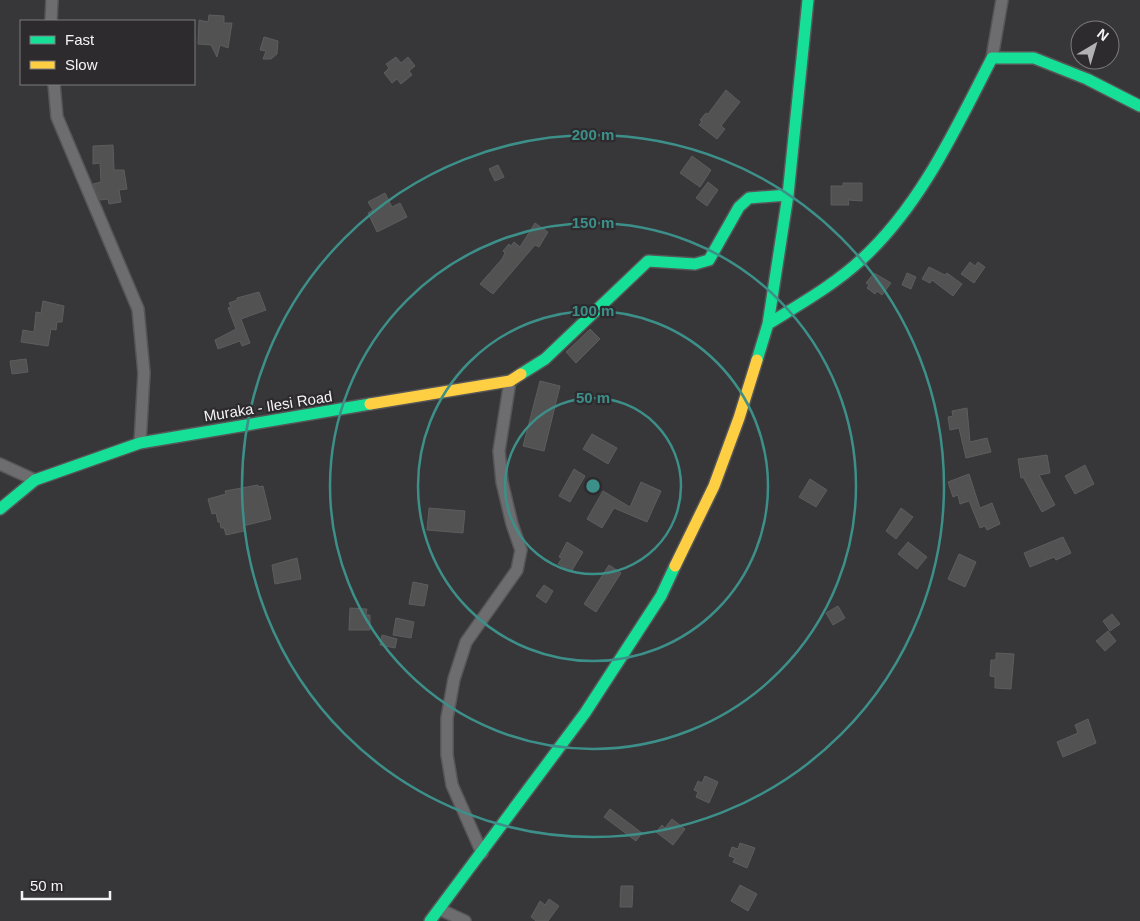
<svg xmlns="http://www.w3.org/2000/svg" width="1140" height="921" viewBox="0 0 1140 921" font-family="Arial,sans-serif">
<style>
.building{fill:#525253;stroke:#5c5d5d}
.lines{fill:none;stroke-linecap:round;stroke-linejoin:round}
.street-casing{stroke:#565557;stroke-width:14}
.fast-casing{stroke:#565557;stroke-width:14}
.slow-casing{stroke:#565557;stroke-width:14}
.street{stroke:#6d6c6e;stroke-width:11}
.fast{stroke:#16e098;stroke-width:11}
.slow{stroke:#ffcf43;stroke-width:11}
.ring{fill:none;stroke:#3d8f89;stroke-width:2.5}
.labels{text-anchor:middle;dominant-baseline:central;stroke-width:4.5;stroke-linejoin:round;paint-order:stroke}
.street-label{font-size:15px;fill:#f4f3f5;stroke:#2d2b2e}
.centre{fill:#3d8f89;stroke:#2d2b2e;stroke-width:2.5}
.ring-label{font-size:15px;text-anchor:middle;font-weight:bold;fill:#3d8f89;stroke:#2d2b2e;stroke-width:4.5;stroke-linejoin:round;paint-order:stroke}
</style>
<rect width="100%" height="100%" fill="#373638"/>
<path class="building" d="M209,15L224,16V23H232L228,48L220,45L217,57L211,45L198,44L199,20L208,22Z
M264,37L278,41L277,54L271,59H263L266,51L260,50Z
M396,57L401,63L408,57L415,66L409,71L412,75L401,84L397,79L392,83L384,73L389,68L386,64Z
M726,90L740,102L721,126L725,129L717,139L699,125L702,121L700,120L706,113L708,114Z
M113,145L114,170H124L127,189L119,190L121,202L109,204L108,199L100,200L93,184L101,182L100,163L93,164V146Z
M692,156L711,170L700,187L680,173Z
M498,165L504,177L495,181L489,169Z
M708,182L718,190L707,206L696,198Z
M843,183H862V201L848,200L849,205H831V186H843Z
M385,193L392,207L400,203L407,217L377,232L368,213L373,210L368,202Z
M535,223L548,232L539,247L535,245L493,294L480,284L502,259L505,253L503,251L509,244L511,246L514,242L520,247Z
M970,262L975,266L978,262L985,267L974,283L961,274Z
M929,267L945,275L947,273L962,284L953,296L932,280L930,283L922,279Z
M874,273L891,283L882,295L877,291L875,294L867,288L869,285L866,283Z
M907,273L916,277L911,289L902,285Z
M259,292L266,310L241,319L250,343L242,346L240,341L218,349L215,340L236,329L228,308L231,307L229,303L237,300V298Z
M43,301L64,306L62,322H57L56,330L51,329L48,346L21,342L23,330L34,332L36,312L41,313Z
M590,329L600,339L576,363L566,352Z
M26,359L28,372L12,374L10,361Z
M540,381L560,386L544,451L523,446Z
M967,408L970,442L987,438L991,452L966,458L959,428L950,430L948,417L953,416L952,411Z
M592,434L617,448L608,464L583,449Z
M1047,455L1050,473L1039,475L1055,505L1042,512L1023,477L1021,478L1018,459Z
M1085,465L1094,484L1075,494L1065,476Z
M574,469L585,476L570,502L559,496Z
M969,474L980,508L992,503L1000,524L987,530L985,526L980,528L969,501L960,504L958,495L953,497L948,482Z
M810,479L827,490L816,507L799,497Z
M641,482L661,491L647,522L614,508L602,528L587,519L603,491L630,507Z
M258,485V487L263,486L271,519L243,526L244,531L226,535L224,528H221L220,522H218L216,513L212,514L208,499L226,494L225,491Z
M429,508L465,511L463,533L427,530Z
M901,508L913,517L896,539L886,531Z
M1063,537L1071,553L1056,560L1054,557L1030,567L1024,553Z
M567,542L583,552L571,572L558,564L562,558L559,557Z
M908,542L927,557L917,569L898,554Z
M959,554L976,562L965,587L948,579Z
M297,558L301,579L275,584L272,565Z
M609,565L621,573L596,612L584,604Z
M413,582L428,585L424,606L409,604Z
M544,585L553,591L546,603L536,596Z
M838,606L845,618L833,625L826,613Z
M350,608L367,609L366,615H370V630H349Z
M1112,614L1120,624L1110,631L1103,621Z
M396,618L414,622L411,638L393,635Z
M1108,631L1116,641L1105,651L1096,641Z
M382,635L397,639L395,648L380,645Z
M996,653L1014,654L1011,689L995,688V677L990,676L991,660H996Z
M1088,719L1096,743L1063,757L1057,742L1078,733L1075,725Z
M705,776L718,782L709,803L696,797L698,792L694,790L698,781L702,783Z
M610,809L642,833L636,841L604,817Z
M672,819L685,829L673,845L656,832L662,825L665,828Z
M740,843L755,848L747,868L733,862L735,858L729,856L732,847L738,849Z
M740,885L757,894L748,911L731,901Z
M621,886H633L632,907H620Z
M549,899L559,906L548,921H536L531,917L540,901L545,905Z"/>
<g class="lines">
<g class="street-casing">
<path id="street" d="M51,21L52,0
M992,58L1002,0
M54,84L57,117L138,309L144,373L140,443
M0,464L35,480
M482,853L452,785L447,755V718L454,679L466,642L517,570L521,550L512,524L502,482L499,451L510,381
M439,909L465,921"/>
</g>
<g class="fast-casing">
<path id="fast" d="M768,324C800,304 834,285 862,259C921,205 956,128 992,58H1034L1087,79L1140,106
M757,360L768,324L788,195L808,0
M521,374L545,359L648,261L695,264L709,260L739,207L749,198L788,195
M0,509L35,480L140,443L370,404
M430,921L585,713L661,596L675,566"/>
</g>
<g class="slow-casing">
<path id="slow" d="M370,404L510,381L521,374
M675,566L714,486L739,418L757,360"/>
</g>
<use href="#street" class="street"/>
<use href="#fast" class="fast"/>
<use href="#slow" class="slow"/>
</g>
<g class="ring">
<circle cx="593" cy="486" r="88"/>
<circle cx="593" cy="486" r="175"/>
<circle cx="593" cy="486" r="263"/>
<circle cx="593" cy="486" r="351"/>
</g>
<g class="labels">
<g class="street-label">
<text transform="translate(268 406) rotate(-9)">Muraka - Ilesi Road</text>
</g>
</g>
<circle cx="593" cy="486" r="8" class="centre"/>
<g class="ring-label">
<text x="593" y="140">200 m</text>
<text x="593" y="228">150 m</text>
<text x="593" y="316">100 m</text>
<text x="593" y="403">50 m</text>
</g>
<rect x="20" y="20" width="175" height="65" fill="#2d2b2e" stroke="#7d7b7e"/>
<rect x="30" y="36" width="25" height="8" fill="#16e098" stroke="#7d7b7e"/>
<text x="65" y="45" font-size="15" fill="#f4f3f5">Fast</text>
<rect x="30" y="61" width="25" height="8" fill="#ffcf43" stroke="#7d7b7e"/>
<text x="65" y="70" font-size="15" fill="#f4f3f5">Slow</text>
<g transform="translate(1095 45) rotate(38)"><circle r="24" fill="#2d2b2e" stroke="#7d7b7e"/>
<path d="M0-4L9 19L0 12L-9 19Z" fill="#b2b1b3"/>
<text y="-8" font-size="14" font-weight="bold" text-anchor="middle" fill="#f4f3f5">N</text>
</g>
<path d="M22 891v8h88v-8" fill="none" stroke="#f4f3f5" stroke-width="2.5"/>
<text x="30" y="891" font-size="15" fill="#f4f3f5" stroke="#2d2b2e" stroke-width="4" paint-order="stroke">50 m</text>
</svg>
